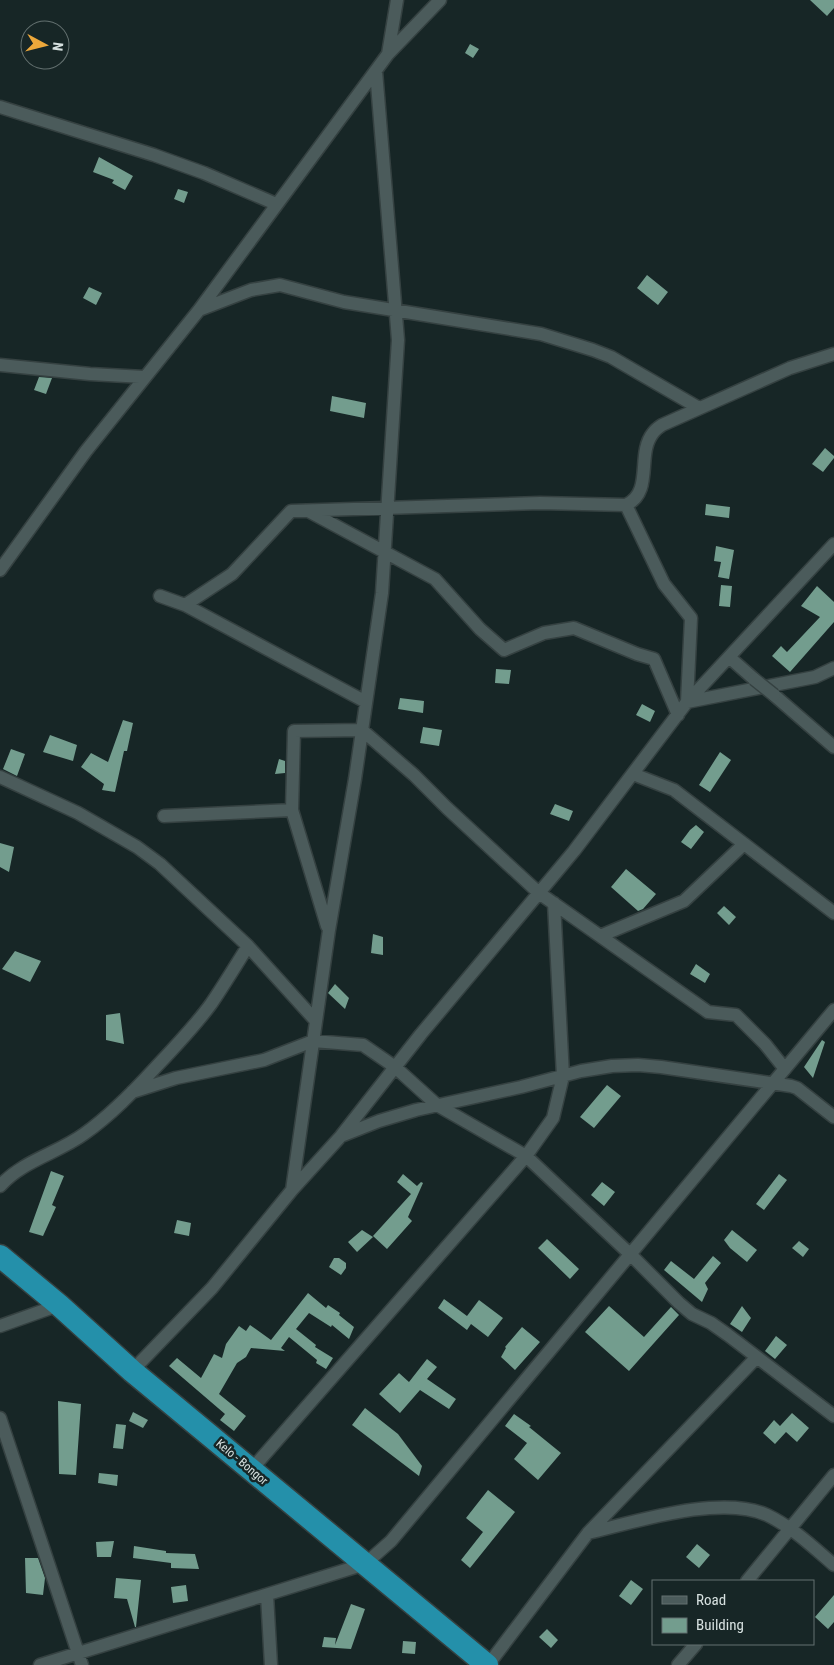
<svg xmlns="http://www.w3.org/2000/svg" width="834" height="1665" viewBox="0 0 834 1665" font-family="'Roboto Condensed',sans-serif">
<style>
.building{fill:#739d8e}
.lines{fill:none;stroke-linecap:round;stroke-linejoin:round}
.street-casing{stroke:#354141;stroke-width:15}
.highway-casing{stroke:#354141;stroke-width:25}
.street{stroke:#4b5b5b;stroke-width:12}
.highway{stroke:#2490aa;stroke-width:22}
.street-bridge-casing{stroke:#354141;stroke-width:15;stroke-linecap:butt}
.street-bridge{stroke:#4b5b5b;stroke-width:12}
.labels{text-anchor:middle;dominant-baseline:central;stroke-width:5;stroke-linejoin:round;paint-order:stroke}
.street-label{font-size:12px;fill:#d7e1e0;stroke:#172626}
</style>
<rect width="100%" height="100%" fill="#172626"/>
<path class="building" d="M810,0H834V8L827,16Z
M470,44L479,49L473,58L465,53Z
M99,157L133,176L125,190L112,183L114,180L93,172Z
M178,189L188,192L184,203L174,199Z
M647,275L668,292L658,305L637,288Z
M89,287L102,293L96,305L83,298Z
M39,377L52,378L46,394L34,390Z
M332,396L366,403L364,418L330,411Z
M825,448L834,456V458L823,472L812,464Z
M706,504L730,507L729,518L705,515Z
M716,546L734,550L729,579L718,577L721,562L714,561Z
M721,585L732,586L730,607L719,606Z
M817,586L834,602V622L790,672L772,656L781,646L787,652L820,617L801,606Z
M496,669L511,670L509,684L495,683Z
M400,698L424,701L423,713L398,709Z
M642,704L655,711L650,722L636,715Z
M123,720L133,723L127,751H124L115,792L102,790L104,784L81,767L91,753L108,762Z
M423,727L442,730L439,746L420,743Z
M50,735L77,745L73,761L43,752Z
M11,749L25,754L17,776L3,769Z
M720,752L731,760L710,792L699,785Z
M279,759L285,761V773L275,774Z
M555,804L573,811L569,821L550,814Z
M696,825L704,832L691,849L681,842L690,830Z
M0,843L14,847L9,872L0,867Z
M626,869L656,894L643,909L638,911L611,887Z
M724,906L736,917L729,925L717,913Z
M373,934L383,937V955L371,953Z
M15,951L41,961L30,982L2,969Z
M696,964L710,974L705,983L690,974Z
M335,984L349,998L345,1009L328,993Z
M120,1013L124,1044L106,1040V1015Z
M822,1040L825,1042L813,1078L804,1067Z
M607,1085L621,1096L594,1128L580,1117Z
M51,1171L64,1176L52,1205L56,1207L43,1236L29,1232Z
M403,1174L417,1186L421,1182L423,1183L408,1217L412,1221L387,1249L373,1236L411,1194L397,1182Z
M779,1174L787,1180L764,1210L756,1204Z
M602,1182L615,1192L604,1206L591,1195Z
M177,1220L191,1223L189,1236L174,1233Z
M362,1230L373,1237L357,1252L348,1242Z
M732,1230L757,1250L747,1262L730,1248L724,1240Z
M547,1239L579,1269L570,1279L538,1248Z
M799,1241L809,1249L803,1257L792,1248Z
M713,1256L721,1263L705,1283L708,1289L702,1302L664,1270L671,1261L694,1279Z
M334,1258H339L346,1263V1268L341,1275L329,1267Z
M308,1293L326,1308L328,1305L340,1313L339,1315L354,1327L349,1339L332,1325L331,1327L309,1313L296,1329L316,1345L315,1347L333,1358L326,1369L316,1363L317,1360L289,1337L281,1348L285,1351L251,1348L246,1357L237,1363L219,1394L246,1416L234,1431L220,1420L225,1414L169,1366L177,1358L201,1378L214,1354L222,1358L226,1344L239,1326L246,1331L250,1325L271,1340Z
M444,1299L467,1316L479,1300L503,1318L488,1337L471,1324L467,1330L438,1308Z
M609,1306L644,1337L671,1307L679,1315L629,1371L585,1332Z
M742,1306L751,1318L742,1332L730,1324Z
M522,1327L540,1342L515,1370L501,1357L506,1348L505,1347Z
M776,1336L787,1345L775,1359L765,1351Z
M427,1359L437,1367L427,1379L456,1399L449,1409L420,1390L400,1413L379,1394L399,1373L409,1382Z
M58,1401L81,1404L76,1475L59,1474Z
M365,1408L398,1434L422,1466L419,1476L352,1425Z
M133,1412L148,1420L143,1428L129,1421Z
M792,1413L809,1428L797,1442L786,1432L775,1444L763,1433L774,1420L780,1426Z
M514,1414L531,1426L529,1427L561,1453L538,1480L514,1459L527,1443L505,1426Z
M116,1424L126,1425L123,1449L113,1448Z
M99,1473L118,1475L117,1486L98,1483Z
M488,1490L515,1512L470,1568L461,1560L483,1532L466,1518Z
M114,1541L111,1557H97L96,1542Z
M697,1544L710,1555L699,1568L686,1557Z
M134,1546L166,1551V1553L195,1554L199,1569L171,1568V1563L133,1558Z
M25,1558H38L45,1578L43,1595L26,1593Z
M116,1578L141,1580L136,1627H135L127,1599L114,1598Z
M631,1580L643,1589L631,1605L619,1596Z
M186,1585L188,1601L173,1603L171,1587Z
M834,1595V1622L828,1629L815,1617Z
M351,1604L365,1609L351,1649L322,1647L324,1637L336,1638L335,1645Z
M547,1629L558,1640L551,1648L539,1637Z
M403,1641L416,1642L415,1654L402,1653Z"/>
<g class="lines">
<g class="street-casing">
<path id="street" d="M388,54L397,0
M0,107L154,155L204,173L276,204
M199,310L251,290L280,285L344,302L541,334L593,350L611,357L699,408
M0,365L90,374L144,377
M626,505L664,584L691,618L687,702L815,677L834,668
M310,512L435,579L480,629L504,650L544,633L574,628L637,654L654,659L678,715
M0,570L86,451L199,310L388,54L440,0
M160,596L185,605L232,574L291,511L540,503L626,505C654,492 636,454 653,433C655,430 659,427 662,425L790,368L834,354
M185,605L366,702
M729,657L754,679
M774,695L834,747
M633,774L674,790L834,913
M0,777L78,813L137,847L160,864L248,946L316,1021
M164,816L292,810
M327,926L292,810L294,731L362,730L414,775L447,808L539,893L708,1012L736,1015L765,1044L785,1069
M600,936L684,901L744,844
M132,1092L176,1078L264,1060L313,1041L363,1045L395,1067L437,1105L526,1156L631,1255L679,1303L692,1314L711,1323L728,1335L834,1416
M341,1136L379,1121L416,1110L521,1087L581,1071L612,1066L638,1065L661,1067L791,1086L797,1088L834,1117
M0,1186C22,1161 58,1153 84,1134C111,1115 134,1091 156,1067C175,1047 195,1026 211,1004C224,985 236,965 248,946
M292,1190L329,930L355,779L382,593L398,340L376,71
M0,1326L59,1305
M132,1371L212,1288L292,1190L341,1136L421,1034L574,851L687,702L834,544
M0,1418L82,1665
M251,1470L526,1156L553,1118L563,1076L554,903
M588,1533C635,1522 721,1494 767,1515C792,1527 812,1546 834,1565
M747,1581L834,1475
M267,1595L271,1665
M40,1665L365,1564L391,1541L834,1010
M488,1665L588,1533L756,1358
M678,1665L696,1644"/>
</g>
<g class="highway-casing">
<path id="highway" d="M0,1256L59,1305L132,1371L487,1665"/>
</g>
<use href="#street" class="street"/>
<use href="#highway" class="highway"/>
<g class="street-bridge-casing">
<path id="street-bridge" d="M754,679L774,695"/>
</g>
<use href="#street-bridge" class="street-bridge"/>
</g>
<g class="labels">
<g class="street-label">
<text transform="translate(242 1462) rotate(40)">Kelo - Bongor</text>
</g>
</g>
<rect x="652" y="1580" width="162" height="65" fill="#172626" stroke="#647170"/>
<rect x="662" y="1596" width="25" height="8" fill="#4b5b5b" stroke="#647170"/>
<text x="696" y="1605" font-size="15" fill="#d7e1e0">Road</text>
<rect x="662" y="1618" width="25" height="15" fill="#739d8e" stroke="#647170"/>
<text x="696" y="1630" font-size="15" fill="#d7e1e0">Building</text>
<g transform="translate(45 45) rotate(97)"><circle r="24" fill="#172626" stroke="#647170"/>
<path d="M0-4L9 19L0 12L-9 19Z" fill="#eda83b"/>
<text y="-8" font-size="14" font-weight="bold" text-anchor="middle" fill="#d7e1e0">N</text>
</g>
</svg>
